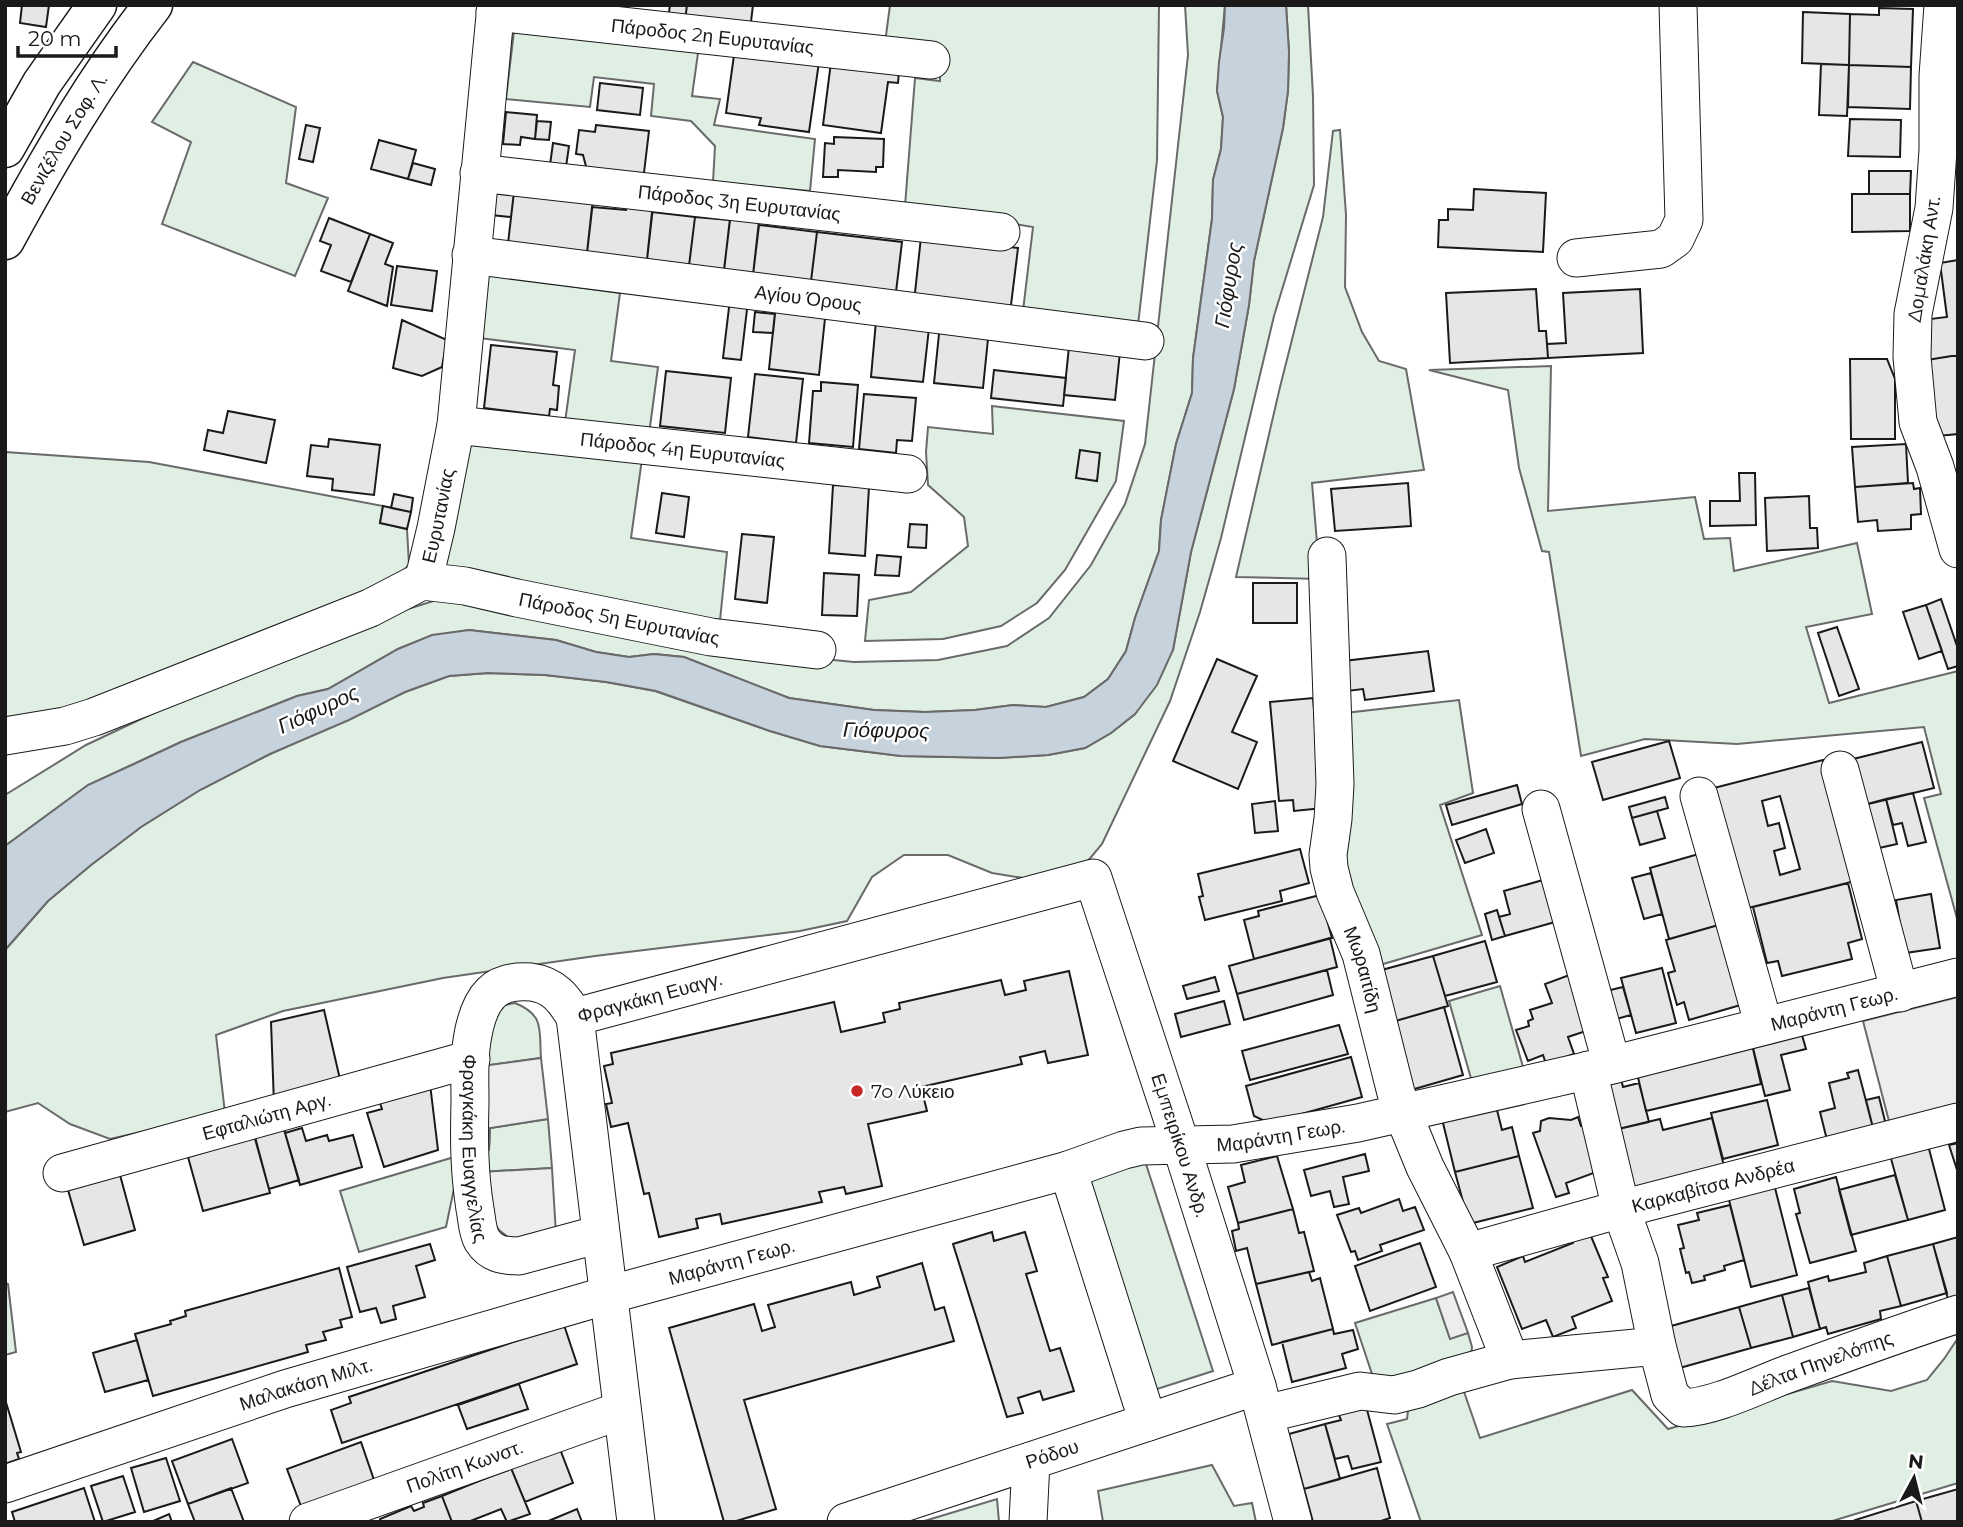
<svg xmlns="http://www.w3.org/2000/svg" width="1963" height="1527" viewBox="0 0 1963 1527" font-family="Montserrat,sans-serif">
<style>
.green{fill:#e0efe3;stroke:#6a6a6a;stroke-width:2}
.parking{fill:#ededed;stroke:#6a6a6a;stroke-width:2}
.water{fill:#c6d2dc;stroke:#6a6a6a;stroke-width:2}
.building{fill:#e6e6e6;stroke:#1a1a1a;stroke-width:2;fill-rule:evenodd}
.lines{fill:none;stroke-linecap:round;stroke-linejoin:round}
.minor-casing{stroke:#1a1a1a;stroke-width:39}
.major-casing{stroke:#1a1a1a;stroke-width:41}
.minor{stroke:#fff;stroke-width:37}
.major{stroke:#fff;stroke-width:38}
.poi-dot{fill:#c62828;stroke:#fff;stroke-width:2.5}
.labels{text-anchor:middle;dominant-baseline:central;stroke-width:5;stroke-linejoin:round;paint-order:stroke}
.street-label{font-size:19px;fill:#1a1a1a;stroke:#fff}
.poi-label{font-size:19px;fill:#1a1a1a;stroke:#fff;text-anchor:start}
.water-label{font-size:21px;font-style:italic;fill:#1a1a1a;stroke:#fff}
</style>
<rect width="100%" height="100%" fill="#fff"/>
<path class="green" d="M890,5H1159L1157,160L1138,325L1023,311L1033,227L905,206L915,78L940,81V50L885,43Z
M1185,5H1225L1217,91L1223,117L1221,149L1213,180L1212,219L1193,358L1192,393L1176,444L1161,520L1159,551L1135,618L1126,651L1108,679L1084,697L1046,707L1013,705L975,710L925,712L874,710L789,698L684,657L654,654L629,657L596,652L556,640L469,630L432,636L398,649L328,689L297,696L181,742L136,763L88,785L5,846V795L86,745L196,693L386,616L449,596L743,651L854,662L938,660L1007,646L1049,618L1091,565L1125,504L1145,444L1188,55Z
M1286,5H1308L1313,96L1314,185L1274,316L1221,538L1200,612L1170,701L1102,844L1077,874L1042,881L992,873L948,855H904L872,877L847,921L800,931L595,956L443,978L283,1011L216,1035L225,1113L110,1139L70,1124L38,1103L5,1112V950L48,901L91,865L141,827L200,790L270,754L405,692L449,676L488,673L545,675L606,682L655,691L770,731L820,746L901,756L999,758L1048,755L1085,748L1111,733L1135,714L1173,650L1191,552L1234,389L1249,305L1254,261L1283,128L1288,91L1289,52Z
M514,31L692,47L698,53L692,96L720,99L714,125L815,139L810,191L713,182L715,146L691,121L651,116L654,84L594,77L590,107L506,99Z
M193,62L296,107L286,183L328,198L295,276L162,224L191,142L152,122Z
M1340,130L1346,215L1345,287L1362,332L1379,361L1406,369L1424,470L1312,483L1320,579L1236,577L1280,387L1323,217L1333,131Z
M484,274L620,293L611,361L658,367L649,434L565,422L575,350L479,338Z
M1551,366L1548,511L1695,497L1704,539L1730,538L1734,571L1857,543L1872,614L1806,627L1829,703L1958,671V922L1924,798L1941,794L1924,727L1737,744L1645,739L1581,756L1549,552L1542,551L1519,468L1508,390L1429,370Z
M992,406L1124,421L1116,481L1065,570L1037,603L1001,626L943,639L865,641L869,600L911,592L968,546L964,517L928,485L926,452L928,427L993,434Z
M465,436L642,459L631,538L727,552L719,630L441,572Z
M5,452L149,462L383,506L380,523L407,529L409,565L392,581L81,712L5,723Z
M1459,700L1473,793L1440,805L1482,935L1373,967L1338,856L1345,713Z
M1500,986L1525,1074L1474,1089L1449,1001Z
M515,1003C545,1015 539,1030 541,1058L482,1066L499,1006Z
M548,1119L552,1168L481,1172V1156L489,1150L490,1128Z
M461,1155L446,1227L359,1252L340,1191Z
M1145,1161L1213,1371L1154,1390L1087,1180Z
M5,1283L8,1284L16,1352L5,1355Z
M1436,1298L1450,1338L1468,1333L1472,1347L1471,1356L1377,1383L1372,1374L1355,1323Z
M1958,1338V1483L1829,1522H1421L1387,1424L1407,1419L1409,1402L1460,1380L1480,1438L1632,1390L1668,1429L1832,1381L1891,1391L1927,1380L1944,1359Z
M1212,1465L1234,1506L1252,1503L1256,1522H1103L1098,1491Z
M997,1499L999,1522H921Z"/>
<path class="parking" d="M1958,997V1112L1891,1129L1863,1021Z
M541,1058L548,1119L490,1128L489,1150L481,1156L482,1066Z
M552,1168L556,1234L527,1240L508,1237L499,1230L491,1218L481,1172Z
M1453,1292L1468,1333L1450,1339L1436,1298Z"/>
<path class="water" d="M1225,5H1286L1289,52L1288,91L1283,128L1254,261L1249,305L1234,389L1191,552L1173,650L1157,685L1135,714L1111,733L1085,748L1048,755L999,758L901,756L820,746L770,731L656,691L606,682L545,675L488,673L449,676L405,692L349,720L270,754L200,790L141,827L91,865L48,901L5,950V846L88,785L136,763L181,742L297,696L328,689L398,649L432,635L469,630L556,640L596,652L629,657L654,654L684,657L789,698L874,710L925,712L975,710L1013,705L1046,707L1084,697L1108,679L1126,651L1135,618L1159,551L1161,520L1176,444L1192,393L1193,358L1212,219L1213,180L1221,149L1223,117L1217,91L1219,62L1224,28Z"/>
<path class="building" d="M22,5H49L46,27L20,23Z
M670,5H687L685,21L668,19Z
M687,5H753L750,30L685,21Z
M1879,8L1913,9L1911,67L1849,65L1850,14L1879,15Z
M1803,12L1850,14L1849,65L1802,63Z
M734,55L819,62L809,132L759,125L761,118L726,113Z
M831,62L899,71L898,83L888,82L881,133L823,125Z
M1821,64L1849,65L1847,116L1819,115Z
M1849,65L1911,67L1910,109L1848,107Z
M600,83L643,88L640,115L597,110Z
M506,112L537,115L535,139L521,137L520,145L503,144Z
M1850,119L1901,120L1900,157L1848,156Z
M537,121L551,122L549,140L535,139Z
M306,125L320,128L313,162L299,159Z
M596,125L649,131L643,181L588,174L583,155L576,154L579,130L595,132Z
M834,137L884,139L883,167H876V172L838,170V177H823L825,143L834,144Z
M379,140L416,150L408,179L371,169Z
M553,143L569,146L566,167L550,165Z
M413,163L435,169L431,185L408,179Z
M1869,171H1911L1910,194H1869Z
M494,189L514,192L511,217L491,215Z
M1474,189L1546,193L1543,252L1438,247L1439,220H1448V209L1473,210Z
M514,192L593,201L586,262L507,252Z
M1852,194H1910V231L1852,232Z
M627,204L653,207L646,269L586,262L592,207L626,210Z
M652,212L695,217L688,274L646,269Z
M695,217L730,220L723,278L688,274Z
M329,218L370,234L351,282L321,271L331,245L320,241Z
M730,218L759,221L753,275L724,271Z
M759,225L817,232L811,281L753,275Z
M817,232L902,242L896,292L811,281Z
M370,234L393,243L385,264L393,267L387,306L348,291Z
M921,237L1018,248L1010,313L914,302Z
M1958,260V355L1927,360L1922,320L1947,317L1940,263Z
M397,266L437,271L432,311L391,305Z
M1536,289L1539,331H1546L1548,358L1450,363L1446,293Z
M1640,289L1643,353L1548,358L1547,344L1566,343L1563,293Z
M730,299L748,301L741,360L723,358Z
M776,303L826,309L819,375L769,369Z
M755,312L775,314L773,333L753,332Z
M930,319L923,382L871,377L876,321Z
M402,320L447,340L442,367L422,376L393,368Z
M940,324L989,329L983,388L934,383Z
M1070,337L1121,342L1115,400L1064,395Z
M491,345L557,352L553,385L559,386L557,410L550,409L549,416L484,408Z
M1958,355V434L1938,436L1927,360Z
M1850,359H1887L1895,379V439H1851Z
M994,370L1066,378L1063,406L991,398Z
M666,371L731,378L725,433L660,426Z
M755,374L803,379L796,443L748,437Z
M821,382L858,385L853,447L809,443L813,391H821Z
M864,394L916,398L912,441L897,440L896,453L859,449Z
M228,411L275,420L266,463L204,450L208,430L223,433Z
M329,439L380,445L374,495L332,490L333,479L307,476L311,445L328,447Z
M1906,444L1908,483L1855,487L1852,447Z
M1080,450L1100,453L1097,481L1076,478Z
M1739,473H1755L1756,525L1710,526V501H1740Z
M1408,483L1411,526L1335,531L1331,489Z
M1913,483L1914,489L1920,488L1921,514L1911,515V529L1878,531L1877,520L1858,522L1855,487Z
M833,485L869,487L865,556L829,553Z
M662,493L689,497L684,537L656,533Z
M394,494L413,498L411,512L391,508Z
M1809,496L1810,528H1817L1818,548L1767,551L1765,498Z
M383,506L411,512L407,529L380,523Z
M910,524L927,525L926,548L908,547Z
M742,534L774,537L767,603L735,599Z
M877,555L901,557L899,576L875,575Z
M824,573L859,575L857,616L822,615Z
M1253,583H1297V623H1253Z
M1941,599L1958,649V666L1948,669L1926,605Z
M1926,605L1942,651L1919,659L1903,612Z
M1837,627L1859,689L1839,696L1818,633Z
M1428,651L1434,691L1365,700L1363,689L1347,691L1344,661Z
M1217,659L1257,676L1232,732L1257,742L1238,789L1173,761Z
M1313,698L1323,808L1294,811L1293,800L1279,801L1270,702Z
M1669,741L1680,778L1603,800L1592,762Z
M1922,742L1934,788L1860,806L1849,760Z
M1823,760L1855,881L1744,909L1714,788ZM1780,796L1800,869L1780,875L1774,851L1785,848L1779,823L1768,826L1762,801Z
M1517,785L1522,804L1452,825L1446,805Z
M1913,793L1926,842L1908,846L1902,823L1893,825L1886,799Z
M1665,797L1668,808L1632,818L1629,807Z
M1886,799L1897,844L1870,850L1860,806Z
M1275,801L1278,831L1255,833L1252,804Z
M1657,811L1665,838L1640,845L1632,818Z
M1486,829L1494,853L1465,863L1456,840Z
M1300,849L1309,883L1280,891L1282,901L1205,920L1199,897L1203,896L1198,874Z
M1702,853L1722,924L1669,939L1650,868Z
M1651,873L1662,914L1644,919L1632,878Z
M1543,880L1555,922L1505,936L1499,917L1510,914L1504,891Z
M1848,883L1862,939L1848,943L1852,959L1782,976L1778,961L1767,963L1753,907Z
M1931,894L1940,948L1905,953L1896,900Z
M1320,895L1332,938L1254,959L1244,920L1259,916L1258,911Z
M1497,910L1505,936L1492,940L1485,914Z
M1722,924L1744,1004L1689,1020L1684,1002L1677,1005L1668,973L1675,971L1666,940Z
M1330,938L1337,967L1237,994L1229,966Z
M1485,941L1497,982L1445,996L1433,956Z
M1433,956L1448,1006L1392,1022L1378,971Z
M1662,968L1676,1023L1636,1033L1621,978Z
M1327,970L1333,995L1244,1020L1237,994Z
M1069,971L1088,1055L1048,1063L1045,1051L1020,1057L1022,1064L921,1087L927,1111L868,1124L882,1186L846,1194L844,1187L819,1192L822,1202L722,1224L720,1214L696,1219L698,1228L659,1237L649,1193L644,1194L628,1123L611,1127L606,1104L612,1103L604,1066L613,1064L611,1053L834,1002L841,1032L885,1022L883,1013L900,1009L899,1003L1001,980L1005,995L1026,990L1024,981Z
M1572,974L1592,1029L1568,1037L1574,1054L1546,1064L1543,1055L1528,1061L1516,1030L1529,1026L1528,1021L1533,1019L1530,1010L1552,1003L1545,984Z
M1215,977L1219,991L1187,999L1183,986Z
M1623,987L1631,1015L1609,1021L1602,992Z
M1224,1001L1230,1024L1181,1037L1175,1014Z
M1444,1007L1463,1075L1411,1090L1392,1022Z
M324,1010L342,1088L274,1104L271,1022Z
M1339,1025L1348,1054L1250,1080L1242,1051Z
M1800,1028L1806,1049L1781,1055L1790,1090L1765,1096L1751,1040Z
M1751,1040L1761,1084L1646,1111L1636,1069Z
M1351,1057L1362,1097L1269,1123L1254,1116L1246,1086Z
M1858,1070L1873,1128L1827,1140L1820,1112L1835,1108L1829,1083L1849,1078L1847,1073Z
M1620,1075L1623,1087L1639,1083L1649,1122L1614,1130L1601,1079Z
M430,1084L438,1150L384,1167L367,1113L382,1109L379,1100Z
M1879,1097L1886,1125L1873,1128L1866,1100Z
M1767,1100L1778,1145L1723,1159L1711,1113Z
M1496,1106L1502,1130L1512,1127L1519,1156L1455,1172L1442,1119Z
M1578,1117L1581,1126L1586,1124L1602,1170L1566,1183L1569,1193L1556,1197L1533,1133L1540,1131L1541,1121L1549,1118L1571,1120Z
M1712,1118L1724,1166L1628,1189L1614,1130L1660,1119L1663,1130Z
M283,1126L299,1180L269,1189L254,1135Z
M302,1128L306,1141L327,1135L329,1141L353,1135L362,1167L300,1185L285,1133Z
M255,1137L270,1193L203,1211L188,1157Z
M1958,1143V1173L1949,1145Z
M1928,1145L1945,1210L1908,1220L1890,1155Z
M1365,1154L1369,1171L1343,1177L1349,1204L1334,1207L1330,1191L1311,1196L1304,1170Z
M1277,1156L1293,1209L1238,1223L1228,1187L1245,1182L1241,1165Z
M1519,1156L1533,1208L1469,1224L1455,1172Z
M120,1175L135,1230L84,1245L68,1190Z
M1895,1175L1908,1220L1851,1235L1839,1190Z
M1836,1177L1856,1251L1810,1263L1796,1214L1800,1213L1794,1189Z
M1773,1180L1797,1275L1751,1287L1727,1192Z
M1399,1199L1403,1211L1415,1207L1424,1230L1380,1245L1382,1251L1358,1260L1355,1251L1351,1252L1337,1215L1359,1208L1361,1213Z
M1730,1205L1744,1260L1724,1266L1725,1270L1704,1276L1705,1280L1692,1283L1689,1272L1686,1273L1680,1249L1684,1248L1678,1225L1699,1220L1697,1213Z
M1293,1209L1299,1233L1304,1232L1314,1271L1256,1284L1247,1248L1236,1251L1232,1231L1239,1229L1238,1223Z
M1588,1229L1608,1277L1603,1278L1612,1301L1572,1317L1576,1328L1553,1337L1546,1320L1522,1329L1497,1267L1523,1256L1525,1262L1573,1243L1571,1236Z
M992,1232L994,1241L1025,1232L1037,1271L1026,1274L1050,1351L1060,1348L1074,1391L1043,1400L1040,1391L1018,1398L1023,1413L1007,1417L953,1244Z
M1958,1237V1300L1949,1303L1933,1244Z
M1420,1243L1436,1287L1370,1311L1355,1266Z
M430,1244L435,1260L416,1266L425,1297L393,1306L396,1319L381,1323L376,1308L360,1312L347,1267Z
M1933,1244L1947,1293L1901,1306L1887,1256Z
M1887,1256L1901,1306L1880,1311L1881,1319L1828,1334L1826,1327L1820,1329L1808,1282L1828,1276L1829,1281L1866,1272L1864,1263Z
M922,1263L935,1310L944,1307L954,1341L744,1400L776,1509L733,1522H724L669,1328L754,1304L762,1331L775,1327L768,1305L851,1282L854,1295L880,1287L877,1277Z
M339,1268L352,1317L340,1320L342,1327L323,1332L326,1340L306,1345L308,1352L153,1396L135,1334L171,1324L170,1321L186,1316L185,1311Z
M1309,1272L1312,1281L1320,1278L1333,1329L1272,1345L1256,1284Z
M1809,1288L1820,1329L1793,1337L1782,1295Z
M1782,1295L1793,1337L1751,1348L1739,1307Z
M1739,1307L1751,1348L1676,1369L1664,1328Z
M564,1325L577,1364L342,1443L331,1410L351,1403L349,1397Z
M1333,1329L1334,1334L1353,1330L1358,1349L1342,1354L1346,1368L1292,1382L1282,1342Z
M137,1340L148,1380L105,1392L93,1353Z
M519,1384L528,1409L467,1429L458,1405Z
M5,1399L21,1452L17,1453L19,1459L5,1464Z
M1366,1406L1381,1462L1352,1469L1348,1456L1335,1459L1325,1424L1341,1420L1338,1413Z
M1325,1424L1340,1479L1304,1489L1289,1434Z
M232,1439L248,1483L188,1504L172,1461Z
M361,1442L375,1483L302,1509L287,1469Z
M560,1449L573,1483L525,1502L511,1468Z
M166,1458L180,1501L144,1512L131,1468Z
M511,1468L530,1514L507,1522L501,1509L468,1522H452L442,1496Z
M1377,1468L1390,1518L1378,1522H1313L1304,1489Z
M123,1476L135,1512L103,1522L91,1486Z
M84,1488L95,1522H15L12,1512Z
M231,1488L244,1522H195L188,1504Z
M1958,1489V1522H1922L1916,1501Z
M442,1496L452,1522H381L380,1519L411,1506L414,1511L424,1507L423,1503Z
M1916,1501L1922,1522H1856L1855,1520Z
M577,1509L582,1522H546Z
M169,1514L172,1522H151Z"/>
<g class="lines">
<g class="minor-casing">
<g id="minor">
<path d="M1943,5L1938,76V150L1934,208L1913,314L1912,357L1918,422L1935,467L1958,549"/>
<path id="s1" d="M495,12L931,60"/>
<path id="s2" d="M479,173L1001,232"/>
<path id="s3" d="M471,255L1145,341"/>
<path d="M1576,258L1661,249L1675,239L1684,220L1678,5"/>
<path id="s4" d="M456,425L908,474"/>
<path id="s5" d="M1327,556L1335,784L1333,819L1328,855L1329,868L1335,892L1361,954L1396,1093L1409,1128L1425,1167L1468,1252L1510,1360"/>
<path id="s6" d="M422,581L465,586L517,598L711,637L817,650"/>
<path id="s7" d="M5,736L65,726L94,717L370,608L422,581L426,570L436,528L456,425L496,5"/>
<path d="M1840,770L1900,993"/>
<path d="M1699,796L1764,1026"/>
<path d="M1541,809L1612,1065"/>
<path id="s8" d="M575,1017C564,999 554,985 531,982C517,981 501,983 491,993C478,1006 473,1031 471,1048C469,1066 470,1084 470,1102C469,1139 469,1171 475,1209C477,1219 477,1231 482,1240C491,1254 503,1256 519,1256L600,1234"/>
<path id="s9" d="M1588,1070L1621,1209L1640,1263L1657,1346L1670,1395L1683,1408C1714,1407 1756,1386 1785,1375C1843,1354 1900,1333 1958,1314"/>
<path d="M1068,1170L1148,1422"/>
<path id="s10" d="M62,1173L471,1059"/>
<path id="s11" d="M1468,1252L1621,1209L1958,1122"/>
<path d="M1265,1414L1360,1391L1394,1395L1418,1389L1449,1377L1510,1360L1657,1346"/>
<path id="s12" d="M5,1484L285,1389L608,1295L1068,1170L1124,1150L1141,1146L1233,1144L1358,1123L1612,1065L1958,977"/>
<path id="s13" d="M308,1522L622,1410"/>
<path id="s14" d="M636,1522L575,1017L1093,878L1181,1145L1257,1386L1293,1522"/>
<path id="s15" d="M846,1522L1257,1386"/>
<path d="M1028,1522L1031,1461"/>
</g>
</g>
<g class="major-casing">
<g id="major">
<path d="M5,148L42,83L97,5"/>
<path id="s16" d="M5,240C49,159 96,78 153,5"/>
</g>
</g>
<use href="#minor" class="minor"/>
<use href="#major" class="major"/>
</g>
<circle class="poi-dot" cx="857" cy="1091" r="7"/>
<g class="labels">
<g class="street-label">
<text stroke="none"><textPath href="#s1" startOffset="219">Πάροδος 2η Ευρυτανίας</textPath></text>
<text stroke="none"><textPath href="#s16" startOffset="117">Βενιζέλου Σοφ. Λ.</textPath></text>
<text stroke="none"><textPath href="#s2" startOffset="262">Πάροδος 3η Ευρυτανίας</textPath></text>
<text transform="translate(1924 259) rotate(-81)">Δομαλάκη Αντ.</text>
<text stroke="none"><textPath href="#s3" startOffset="340">Αγίου Όρους</textPath></text>
<text stroke="none"><textPath href="#s4" startOffset="228">Πάροδος 4η Ευρυτανίας</textPath></text>
<text stroke="none"><textPath href="#s7" startOffset="514">Ευρυτανίας</textPath></text>
<text stroke="none"><textPath href="#s6" startOffset="201">Πάροδος 5η Ευρυτανίας</textPath></text>
<text stroke="none"><textPath href="#s5" startOffset="420">Μωραιτίδη</textPath></text>
<text stroke="none"><textPath href="#s14" startOffset="586">Φραγκάκη Ευαγγ.</textPath></text>
<text stroke="none"><textPath href="#s12" startOffset="1894">Μαράντη Γεωρ.</textPath></text>
<text stroke="none"><textPath href="#s10" startOffset="212">Εφταλιώτη Αργ.</textPath></text>
<text stroke="none"><textPath href="#s12" startOffset="1326">Μαράντη Γεωρ.</textPath></text>
<text stroke="none"><textPath href="#s14" startOffset="1326">Εμπειρίκου Ανδρ.</textPath></text>
<text stroke="none"><textPath href="#s8" startOffset="261">Φραγκάκη Ευαγγελίας</textPath></text>
<text stroke="none"><textPath href="#s11" startOffset="254">Καρκαβίτσα Ανδρέα</textPath></text>
<text stroke="none"><textPath href="#s12" startOffset="760">Μαράντη Γεωρ.</textPath></text>
<text stroke="none"><textPath href="#s9" startOffset="499">Δέλτα Πηνελόπης</textPath></text>
<text stroke="none"><textPath href="#s12" startOffset="317">Μαλακάση Μιλτ.</textPath></text>
<text stroke="none"><textPath href="#s15" startOffset="217">Ρόδου</textPath></text>
<text stroke="none"><textPath href="#s13" startOffset="166">Πολίτη Κωνστ.</textPath></text>
</g>
<g class="poi-label">
<text x="871" y="1091">7o Λύκειο</text>
</g>
<g class="water-label">
<text transform="translate(1228 285) rotate(-81)">Γιόφυρος</text>
<text transform="translate(318 709) rotate(-25)">Γιόφυρος</text>
<text transform="translate(886 730) rotate(1)">Γιόφυρος</text>
</g>
</g>
<rect width="1963" height="1527" fill="none" stroke="#1a1a1a" stroke-width="14"/>
<g transform="translate(1914 1478) rotate(7)" stroke="#ffffff" stroke-width="5" paint-order="stroke">
<path d="M0-5L12 26L0 18L-12 26Z" fill="#1a1a1a"/>
<text y="-10" font-size="19" font-weight="bold" text-anchor="middle" fill="#1a1a1a">N</text>
</g>
<path d="M18 46v10h98v-10" fill="none" stroke="#1a1a1a" stroke-width="3.5"/>
<text x="28" y="46" font-size="21" fill="#1a1a1a" stroke="#ffffff" stroke-width="5" paint-order="stroke">20 m</text>
</svg>
